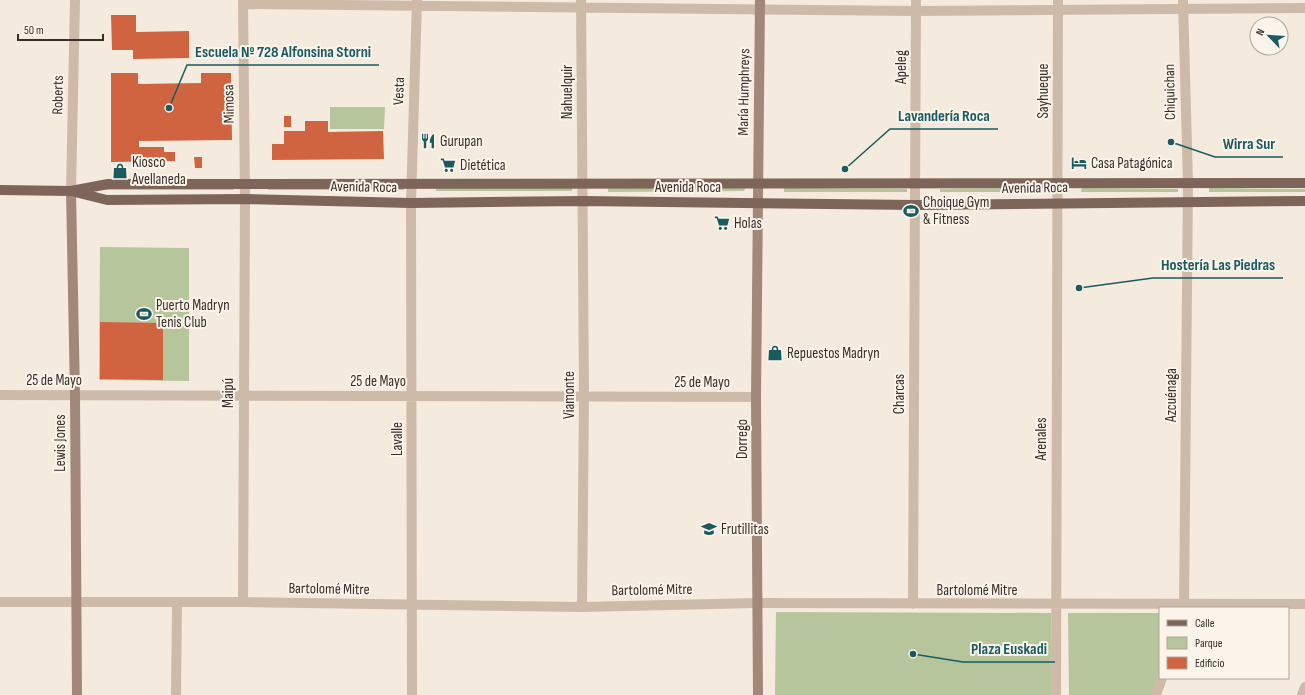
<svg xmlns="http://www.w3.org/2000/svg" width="1305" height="695" viewBox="0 0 1305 695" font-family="'Sofia Sans Condensed',sans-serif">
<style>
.green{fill:#b7c59c}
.building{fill:#d06441}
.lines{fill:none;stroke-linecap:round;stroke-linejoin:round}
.minor{stroke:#cebaa8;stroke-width:10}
.secondary{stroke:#a28879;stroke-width:10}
.primary{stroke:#7e6559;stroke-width:10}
.labels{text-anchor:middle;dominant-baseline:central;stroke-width:4;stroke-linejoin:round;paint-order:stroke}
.street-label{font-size:15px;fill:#3a2e29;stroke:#fbf4eb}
.poi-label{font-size:15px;fill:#3a2e29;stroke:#fbf4eb;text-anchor:start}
.leader{fill:none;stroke:#1a5b60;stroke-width:1.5}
.callout-dot{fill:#1a5b60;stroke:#fbf4eb;stroke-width:1.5}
.callout-label{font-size:16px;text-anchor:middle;font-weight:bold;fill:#1a5b60;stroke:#fbf4eb;stroke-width:4;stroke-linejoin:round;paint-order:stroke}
</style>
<rect width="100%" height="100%" fill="#f5eade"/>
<path class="green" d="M330,107H385L384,129H330Z
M105,187H233L234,190H105Z
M268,187H404V190H268Z
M436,188H572V191H436Z
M608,188H745L744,191L608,192Z
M784,188L907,189V192H784Z
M1048,188V192H940V189Z
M1082,188L1178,189V192H1081Z
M1209,188L1305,189V192H1209Z
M100,247L189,248V381L99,380Z
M776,612L1051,613V695H775Z
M1068,613H1160V671L1152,695H1069Z"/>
<path class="building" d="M111,15H136V32L189,31V58L133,59V50H112Z
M111,73H138V84L201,83V73H231L232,140L139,141V147H164V152H175V161L111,162Z
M284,116H291V127H284Z
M305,121H328V132L383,131L384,159L272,160V144H284V131H305Z
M194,157H202V168H195Z
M100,322L163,323V380L100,379Z"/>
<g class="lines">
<path class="minor" d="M581,0L584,396L582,607
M1183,0L1188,183L1184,608
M243,4L916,11L1305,8
M71,191L75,0
M0,395L756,397
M0,602H243L582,607L757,603L1305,604
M243,602L245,199L243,0
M913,604L916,0
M176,695L177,602
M412,695L411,203L417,0
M1056,695L1058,0
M1156,695L1162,678
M1302,695L1305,687"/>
<path class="secondary" d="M71,191L75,395L77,695
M758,695L756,397L760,0"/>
<path class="primary" d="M0,190L71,191L108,184L1305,183
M75,192L107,200L245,199L411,203L583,201L916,205L1305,201"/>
</g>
<defs>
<g id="restaurant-bare" transform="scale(1.2)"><path d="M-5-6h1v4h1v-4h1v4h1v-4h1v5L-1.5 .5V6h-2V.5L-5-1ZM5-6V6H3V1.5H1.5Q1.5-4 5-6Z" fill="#1a5b60" stroke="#fbf4eb" stroke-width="2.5" paint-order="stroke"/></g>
<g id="hotel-bare" transform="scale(1.2)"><path d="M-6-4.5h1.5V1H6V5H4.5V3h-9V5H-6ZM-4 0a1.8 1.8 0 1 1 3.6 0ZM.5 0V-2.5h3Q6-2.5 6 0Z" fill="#1a5b60" stroke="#fbf4eb" stroke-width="2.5" paint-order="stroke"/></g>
<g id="supermarket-bare" transform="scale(1.2)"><path d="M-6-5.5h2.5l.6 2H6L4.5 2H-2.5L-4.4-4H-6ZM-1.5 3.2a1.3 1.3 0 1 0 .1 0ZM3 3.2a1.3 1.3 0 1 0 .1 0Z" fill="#1a5b60" stroke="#fbf4eb" stroke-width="2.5" paint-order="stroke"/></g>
<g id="shop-bare" transform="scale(1.2)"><path d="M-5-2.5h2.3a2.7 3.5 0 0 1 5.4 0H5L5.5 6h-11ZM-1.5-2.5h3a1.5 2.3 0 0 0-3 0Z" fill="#1a5b60" stroke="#fbf4eb" stroke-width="2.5" paint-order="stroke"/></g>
<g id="stadium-bare" transform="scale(1.2)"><path d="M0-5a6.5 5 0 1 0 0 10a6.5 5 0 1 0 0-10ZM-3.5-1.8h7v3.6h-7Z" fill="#1a5b60" stroke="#fbf4eb" stroke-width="2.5" paint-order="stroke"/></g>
<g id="school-bare" transform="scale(1.2)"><path d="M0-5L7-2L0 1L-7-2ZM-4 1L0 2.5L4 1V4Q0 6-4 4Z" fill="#1a5b60" stroke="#fbf4eb" stroke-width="2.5" paint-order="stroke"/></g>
</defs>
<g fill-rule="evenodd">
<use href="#restaurant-bare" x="428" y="141"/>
<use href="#hotel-bare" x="1079" y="163"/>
<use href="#supermarket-bare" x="448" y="165"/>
<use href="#shop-bare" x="120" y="171"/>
<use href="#stadium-bare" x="911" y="211"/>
<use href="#supermarket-bare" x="722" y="223"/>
<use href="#stadium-bare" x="144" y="314"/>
<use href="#shop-bare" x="775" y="353"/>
<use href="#school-bare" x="709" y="529"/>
</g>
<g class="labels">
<g class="street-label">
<text transform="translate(901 67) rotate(-90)">Apeleg</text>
<text transform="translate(399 91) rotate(-88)">Vesta</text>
<text transform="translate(1043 91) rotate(-90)">Sayhueque</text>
<text transform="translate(567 92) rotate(-90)">Nahuelquir</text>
<text transform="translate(744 92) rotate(-89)">María Humphreys</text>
<text transform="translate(1170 92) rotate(-91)">Chiquichan</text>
<text transform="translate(58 95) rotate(-89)">Roberts</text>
<text transform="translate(229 104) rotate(-91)">Mimosa</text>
<text transform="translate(364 187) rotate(1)">Avenida Roca</text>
<text x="688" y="187">Avenida Roca</text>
<text transform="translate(1035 188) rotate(-1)">Avenida Roca</text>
<text x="54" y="380">25 de Mayo</text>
<text x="378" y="381">25 de Mayo</text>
<text x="702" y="382">25 de Mayo</text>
<text transform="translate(228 393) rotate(-90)">Maipú</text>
<text transform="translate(899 394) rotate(-90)">Charcas</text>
<text transform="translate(569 395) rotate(-90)">Viamonte</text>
<text transform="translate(1171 395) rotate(-90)">Azcuénaga</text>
<text transform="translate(397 439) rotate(-90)">Lavalle</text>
<text transform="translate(742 439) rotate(-90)">Dorrego</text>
<text transform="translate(1041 439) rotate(-90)">Arenales</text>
<text transform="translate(60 443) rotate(-90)">Lewis Jones</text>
<text transform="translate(329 589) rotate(1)">Bartolomé Mitre</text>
<text transform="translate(652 590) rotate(-1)">Bartolomé Mitre</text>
<text x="977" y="590">Bartolomé Mitre</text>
</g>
<g class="poi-label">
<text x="440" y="141">Gurupan</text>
<text x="132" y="162">Kiosco<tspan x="132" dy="17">Avellaneda</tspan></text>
<text x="1091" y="163">Casa Patagónica</text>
<text x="460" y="165">Dietética</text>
<text x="923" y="202">Choique Gym<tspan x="923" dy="17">&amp; Fitness</tspan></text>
<text x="734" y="223">Holas</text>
<text x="156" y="305">Puerto Madryn<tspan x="156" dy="17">Tenis Club</tspan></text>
<text x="787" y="353">Repuestos Madryn</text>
<text x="721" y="529">Frutillitas</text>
</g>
</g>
<path class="leader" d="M169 108L187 65H379M845 169L890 129H998M1171 142L1215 157H1283M1079 288L1153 278H1283M913 654L963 662H1055"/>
<g class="callout-dot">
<circle cx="169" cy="108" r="4"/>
<circle cx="845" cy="169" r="4"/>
<circle cx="1171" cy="142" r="4"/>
<circle cx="1079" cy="288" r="4"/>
<circle cx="913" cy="654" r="4"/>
</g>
<g class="callout-label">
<text x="283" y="57">Escuela Nº 728 Alfonsina Storni</text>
<text x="944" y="121">Lavandería Roca</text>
<text x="1249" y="149">Wirra Sur</text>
<text x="1218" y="270">Hostería Las Piedras</text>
<text x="1009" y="654">Plaza Euskadi</text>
</g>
<rect x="1159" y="607" width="130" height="72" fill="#fbf4eb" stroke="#aea59d"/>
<rect x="1167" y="620" width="20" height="6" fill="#7e6559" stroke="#aea59d"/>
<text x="1195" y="627" font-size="12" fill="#3a2e29">Calle</text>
<rect x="1167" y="637" width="20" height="12" fill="#b7c59c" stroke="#aea59d"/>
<text x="1195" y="647" font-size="12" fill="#3a2e29">Parque</text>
<rect x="1167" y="657" width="20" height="12" fill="#d06441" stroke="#aea59d"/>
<text x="1195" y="667" font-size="12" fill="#3a2e29">Edificio</text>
<g transform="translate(1269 36) rotate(295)"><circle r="19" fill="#fbf4eb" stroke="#aea59d"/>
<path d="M0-3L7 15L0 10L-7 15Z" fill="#1a5b60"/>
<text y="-6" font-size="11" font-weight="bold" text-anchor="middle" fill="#3a2e29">N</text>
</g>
<path d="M18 34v6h85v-6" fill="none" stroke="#3a2e29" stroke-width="2"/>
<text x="24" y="34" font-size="12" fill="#3a2e29" stroke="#fbf4eb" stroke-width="3" paint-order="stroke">50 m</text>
</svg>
